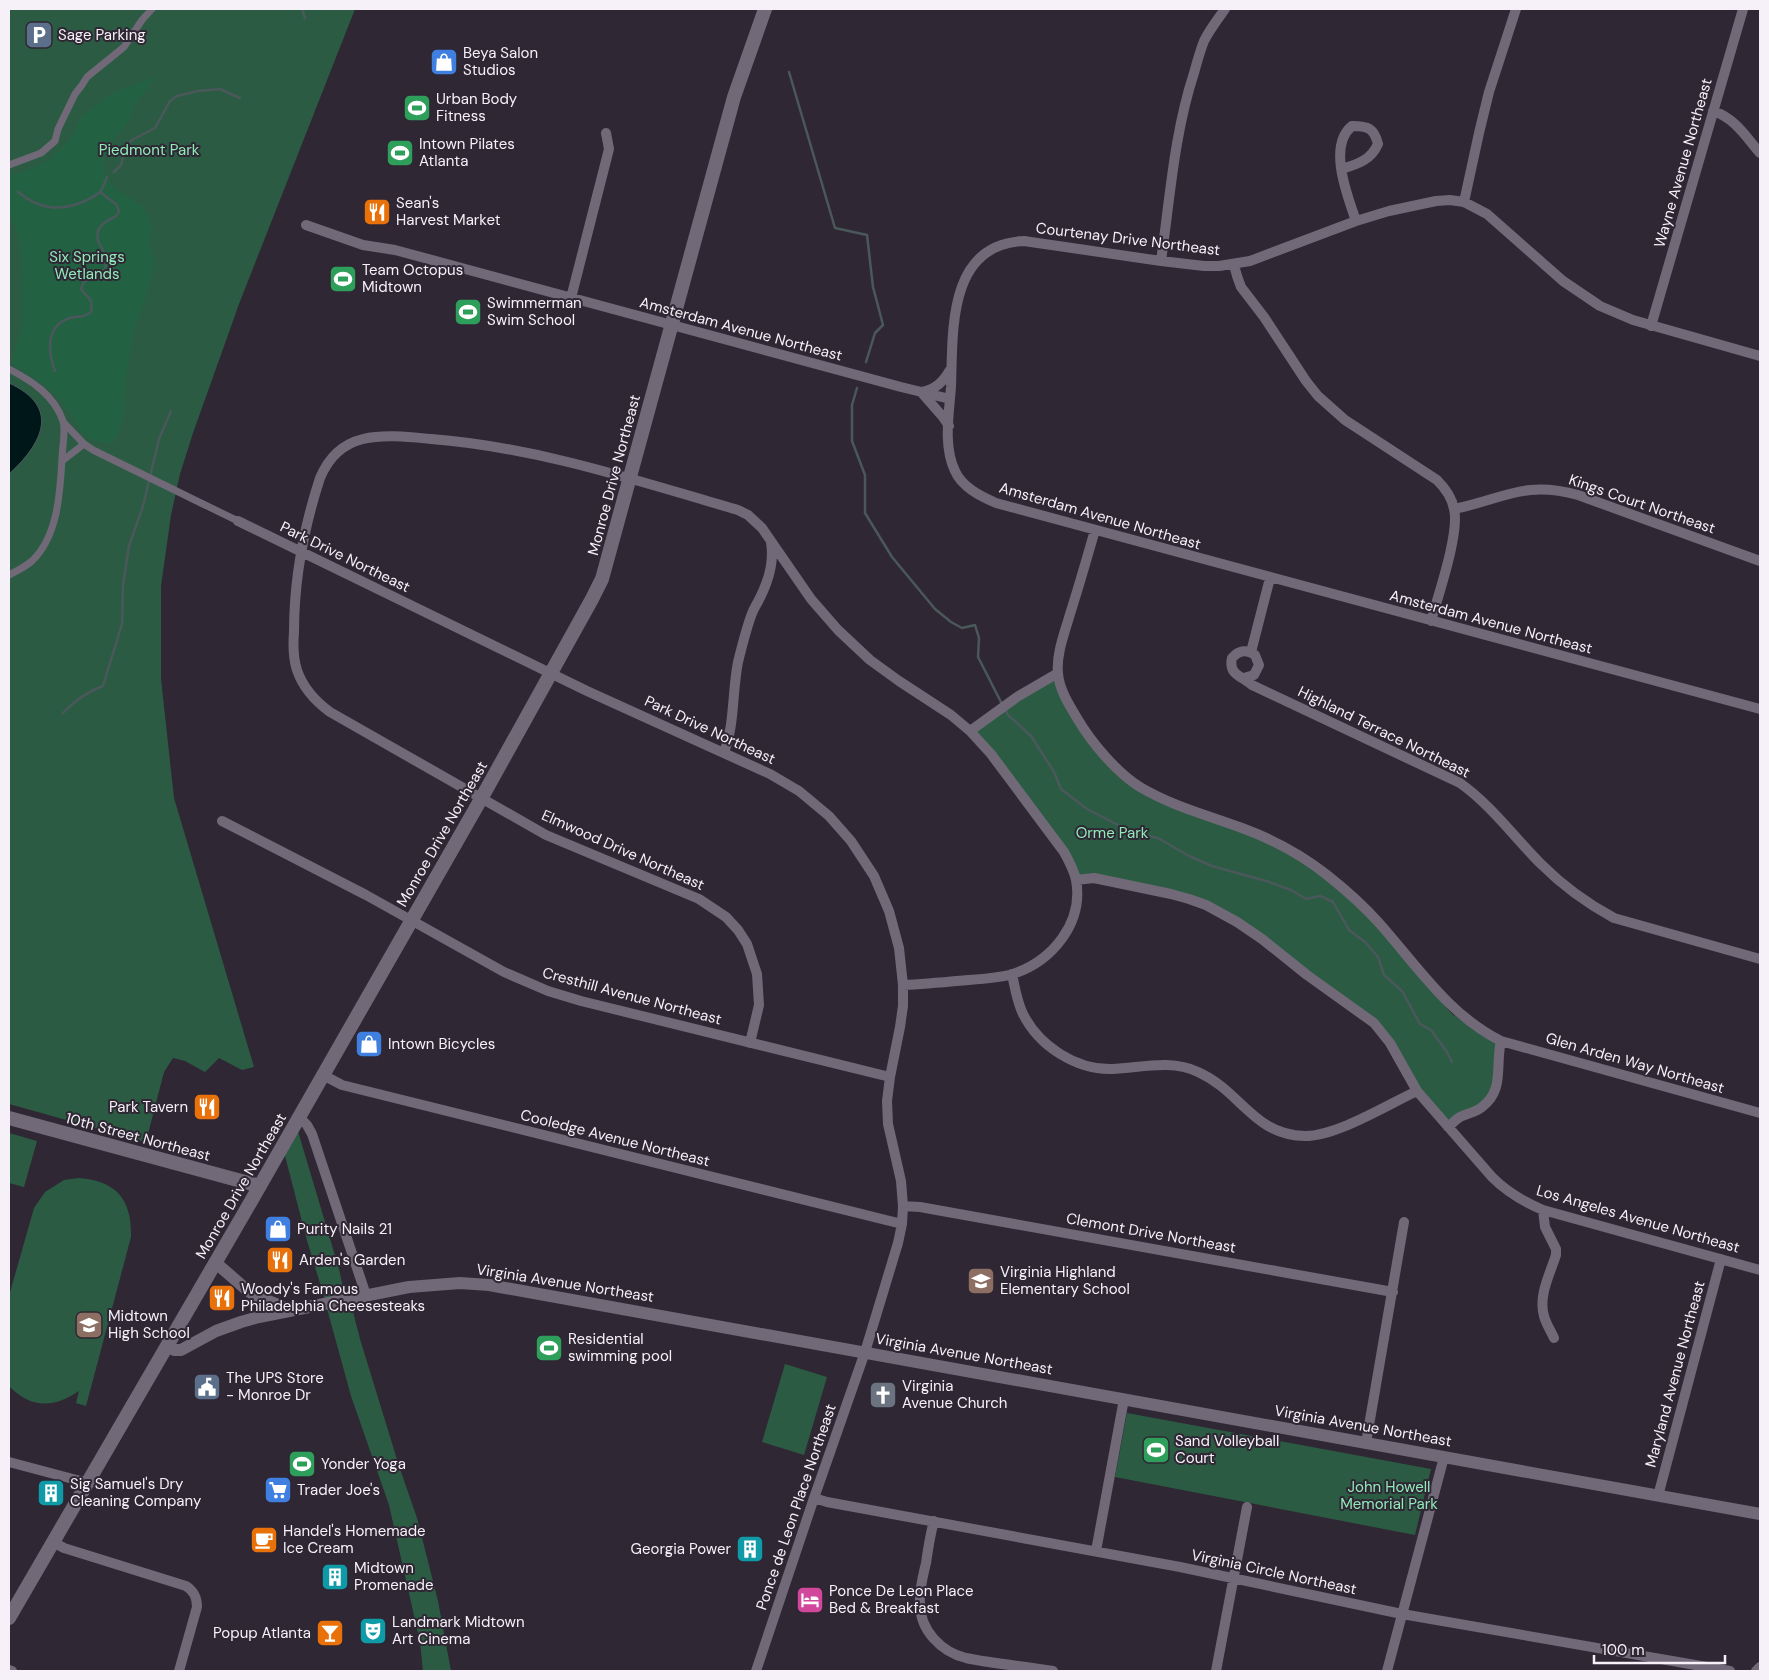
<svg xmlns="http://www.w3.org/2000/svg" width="1769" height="1680" viewBox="0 0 1769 1680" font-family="'DM Sans',sans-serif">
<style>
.green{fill:#2b5c43}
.forest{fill:#236143}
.water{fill:#001719;stroke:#4a585c}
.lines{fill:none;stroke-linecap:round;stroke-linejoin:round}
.stream{stroke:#4a585c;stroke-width:2.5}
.pedestrian{stroke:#716978;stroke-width:7}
.minor{stroke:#716978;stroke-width:10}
.tertiary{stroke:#716978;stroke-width:12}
.secondary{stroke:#716978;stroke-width:14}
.labels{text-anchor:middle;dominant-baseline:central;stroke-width:4;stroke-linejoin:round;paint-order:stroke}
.poi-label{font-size:15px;fill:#f6f1f9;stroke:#2f2734;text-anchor:start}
.park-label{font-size:15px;fill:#90ebb9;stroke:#2f2734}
.street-label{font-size:15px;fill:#f6f1f9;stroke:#2f2734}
</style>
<rect width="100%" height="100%" fill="#2f2734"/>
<path class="green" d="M9,9H355L239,304L193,433L180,474L171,515L161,586V679L174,798L254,1067L242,1070L219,1058L205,1072L185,1061L173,1058L164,1072L148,1134L142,1141L9,1104Z
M1057,675L1073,720L1118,776L1291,853L1362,908L1452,1014L1496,1043L1498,1070L1486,1105L1442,1127L1391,1039L1307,972L1221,916L1155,891L1084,882L970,733Z
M297,1128L339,1269L345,1296L325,1300L306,1237L284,1152Z
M9,1133L37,1141L24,1187L9,1183Z
M79,1178C117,1181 132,1200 131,1237L86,1406L76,1403L79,1391C54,1408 31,1409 9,1386V1296L34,1208L45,1192L64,1180Z
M350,1300L360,1339L399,1466L417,1518L438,1601L451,1671H423L420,1642L389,1505L351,1396L326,1305Z
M785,1364L827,1377L804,1455L762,1442Z
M1127,1413L1431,1469L1415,1535L1115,1477Z"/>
<path class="forest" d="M154,77L152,82L134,106L129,121L115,138L104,158L105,174L115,189L141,205L147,215L152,228L150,243L154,261L151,281L134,331L125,382L124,411L120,431L112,443C107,442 101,442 96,441C81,437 73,415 64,404C50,387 30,374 12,363L14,352L22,327L23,282L21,251L16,229L9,210V175L23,172L49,160L71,138L82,116L111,94Z"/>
<path class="water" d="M9,383C61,407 43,443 9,474Z
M549,1339L560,1350L556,1355L551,1354L545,1358L540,1353L539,1347L543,1341Z"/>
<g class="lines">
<path class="stream" d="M302,9L305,18
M789,72L835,228L867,235L873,287L883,325L875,333L866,362
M114,172L121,165L126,147L132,140L155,128L170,101L177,96L198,91L220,89L240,98
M18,192C40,210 61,212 87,200C91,198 97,195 100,192C103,188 105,182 107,177
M55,371C48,352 45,326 70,318C80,315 82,319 91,312C93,297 88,299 81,289L84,282L105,269C106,264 106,259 105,254C103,250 101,247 99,243C93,230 104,221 115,217L119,212L117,205L100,192
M857,388L852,405V441L865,475V513L892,557L935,609L951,622L962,628L975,625L979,638L978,657L1002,704
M1005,709L1008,715L1031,736L1054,772L1061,789L1087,809L1122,827L1140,834L1158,838L1189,856L1212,866L1266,881L1291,890L1306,899L1320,896L1333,902L1349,930L1365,942L1378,957L1384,975L1402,991L1420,1024L1431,1030L1447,1052L1452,1062
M63,713C75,700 87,692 103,686L122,624L123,585L129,546L143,506L159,439L171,411"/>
<path class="pedestrian" d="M9,165L41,153L55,141L58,129L75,94L82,85L87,77L124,47L142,20L152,9
M9,369C32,381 54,395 63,421C66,432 62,448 62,459C60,493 58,536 32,561C25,567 17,571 9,575
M64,423L84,444L93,450L205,505
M62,461L84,444
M201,503L238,521"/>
<path class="minor" d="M1713,111C1735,118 1746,137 1760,153
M1342,169C1358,164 1371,160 1378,144C1374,128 1368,126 1352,126C1327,146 1348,197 1356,221
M1464,202L1479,133L1489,92L1516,9
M306,225L363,245L395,250L901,387L950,399
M1161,261C1170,198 1174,134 1194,73C1197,62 1200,51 1204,41C1210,29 1218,19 1225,9
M1234,265L1237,276L1241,287L1264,317L1306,381L1318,396L1345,420L1437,480C1445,488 1452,497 1454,509C1460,532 1438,596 1431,621
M571,298L609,149L606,133
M1651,326L1743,9
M1760,356L1633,320L1600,306L1563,281L1487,214L1464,202L1450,200L1436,201L1389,211L1356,221L1250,261L1219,266H1204L1161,261L1024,241C947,244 953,332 951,387C949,414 943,446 955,471C962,487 980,496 996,503L1760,709
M922,392C936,389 943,382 950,370
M922,393L943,417L949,426
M1454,509C1504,499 1524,480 1578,495L1760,561
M238,521L587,691L770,774L799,791L829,816L851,841L874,876L889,911L899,948L903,985V1006L900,1027L890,1077L887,1101L888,1124L901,1181L903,1206L902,1224L898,1243L865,1352L814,1498L756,1671
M1095,530C1087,558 1079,586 1070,614C1065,632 1056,654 1058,673C1059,689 1069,705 1077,718C1091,742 1116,772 1140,787C1172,806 1207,815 1242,828C1272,839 1302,855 1327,875C1346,890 1364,906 1380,924C1418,967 1449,1015 1501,1041L1760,1113
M1251,652L1270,578
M1244,678L1254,675L1259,665L1255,655C1247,649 1239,650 1232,658C1228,675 1242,676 1252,685L1460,783C1491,805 1514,837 1541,864C1562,885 1588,904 1614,918L1760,959
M970,731L1017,697L1058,673
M724,752C735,724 732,692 738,662C741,650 749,617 755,607C766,588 775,566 771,543
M222,821L366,895L504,972L548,991L581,1001L890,1077
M1076,880L1094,878L1171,894L1189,899L1206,905L1237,922L1262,939L1307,975L1374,1023L1390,1043L1417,1091L1492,1177C1507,1192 1524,1202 1543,1210L1760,1270
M1012,974C1015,988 1017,1002 1023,1014C1039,1046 1076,1070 1112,1069C1141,1068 1170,1059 1198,1072C1241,1091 1253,1135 1305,1136C1337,1136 1387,1105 1417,1091
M750,1043L759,1005L757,974L747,944L738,930L726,917L699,899L546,835L330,712C315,701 303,688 297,670C293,658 293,645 294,632C294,580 304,527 320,478C328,459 342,444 363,439C384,434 410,437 431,439C536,447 638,481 738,510L748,515L762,528L811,599L838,630L870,660L899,681L951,715L970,731L991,754L1064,852C1069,861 1074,870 1076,880C1084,923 1052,961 1013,974C999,978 983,979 968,980C946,982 925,984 903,985
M323,1075L342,1085L902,1224
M299,1117L307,1125L312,1134L366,1295
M1448,1127C1452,1124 1456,1119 1460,1117C1467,1113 1475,1113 1482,1107C1505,1090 1495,1065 1501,1041
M903,1206L920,1207L1393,1292
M1543,1210L1545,1227L1556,1249V1255C1550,1274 1538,1296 1544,1316C1546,1324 1551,1331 1554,1338
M1366,1443L1404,1222
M9,1462L88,1483
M1658,1496L1721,1259
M814,1498L827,1502L1180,1567L1402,1614L1730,1671
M934,1521C930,1535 928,1549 926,1563C923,1576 919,1590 920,1604C920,1630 941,1652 966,1658C994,1664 1024,1666 1053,1671
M53,1542L64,1548L186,1586C194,1591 197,1597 197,1607L179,1671
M1096,1551L1124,1399
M9,1670L12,1671
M1216,1671L1247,1507
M1387,1671L1444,1457
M1756,1671L1760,1667"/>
<path class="tertiary" d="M216,1263L247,1290L256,1296L291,1310
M168,1347L174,1350H181L216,1331L241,1322L259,1317L409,1287L460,1283L489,1285L1760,1514"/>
<path class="secondary" d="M9,1118L260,1186
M9,1618L250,1203L481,799L592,599L602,579L734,97L765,9"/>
</g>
<defs>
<g id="parking-square" transform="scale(1.4375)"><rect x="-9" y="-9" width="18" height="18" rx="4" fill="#5c6f8a" stroke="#2f2734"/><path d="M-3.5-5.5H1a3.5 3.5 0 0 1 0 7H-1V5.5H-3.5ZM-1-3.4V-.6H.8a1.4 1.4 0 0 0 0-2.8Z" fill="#fff"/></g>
<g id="shop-square" transform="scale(1.4375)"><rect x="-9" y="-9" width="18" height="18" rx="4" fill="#3f7fe0" stroke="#2f2734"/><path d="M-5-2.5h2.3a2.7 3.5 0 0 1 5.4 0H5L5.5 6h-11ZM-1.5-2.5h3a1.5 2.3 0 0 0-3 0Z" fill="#fff"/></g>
<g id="stadium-square" transform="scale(1.4375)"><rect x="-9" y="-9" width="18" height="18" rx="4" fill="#2e9e5b" stroke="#2f2734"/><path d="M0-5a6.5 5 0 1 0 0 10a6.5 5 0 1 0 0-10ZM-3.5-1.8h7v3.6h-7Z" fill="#fff"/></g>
<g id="restaurant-square" transform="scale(1.4375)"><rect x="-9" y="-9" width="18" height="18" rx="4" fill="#e8710a" stroke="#2f2734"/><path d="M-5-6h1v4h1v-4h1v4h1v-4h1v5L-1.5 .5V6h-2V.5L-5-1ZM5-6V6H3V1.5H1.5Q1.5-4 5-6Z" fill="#fff"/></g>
<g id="school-square" transform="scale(1.4375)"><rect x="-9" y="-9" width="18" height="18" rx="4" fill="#8d6e63" stroke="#2f2734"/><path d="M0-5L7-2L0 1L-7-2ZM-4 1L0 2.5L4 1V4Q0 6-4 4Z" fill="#fff"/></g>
<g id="civic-square" transform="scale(1.4375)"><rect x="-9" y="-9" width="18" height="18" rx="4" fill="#5c6f8a" stroke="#2f2734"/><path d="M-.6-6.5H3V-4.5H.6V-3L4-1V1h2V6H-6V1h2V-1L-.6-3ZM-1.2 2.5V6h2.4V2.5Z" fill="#fff"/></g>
<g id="church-square" transform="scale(1.4375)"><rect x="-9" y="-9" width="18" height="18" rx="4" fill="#6b7280" stroke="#2f2734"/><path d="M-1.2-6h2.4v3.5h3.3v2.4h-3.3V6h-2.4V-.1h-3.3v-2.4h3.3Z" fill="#fff"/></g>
<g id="supermarket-square" transform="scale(1.4375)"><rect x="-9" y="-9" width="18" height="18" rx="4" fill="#3f7fe0" stroke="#2f2734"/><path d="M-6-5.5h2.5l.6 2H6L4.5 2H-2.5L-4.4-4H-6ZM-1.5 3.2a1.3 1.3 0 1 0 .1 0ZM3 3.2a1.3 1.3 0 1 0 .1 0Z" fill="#fff"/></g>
<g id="building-square" transform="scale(1.4375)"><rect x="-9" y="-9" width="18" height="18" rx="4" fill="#0f9aa8" stroke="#2f2734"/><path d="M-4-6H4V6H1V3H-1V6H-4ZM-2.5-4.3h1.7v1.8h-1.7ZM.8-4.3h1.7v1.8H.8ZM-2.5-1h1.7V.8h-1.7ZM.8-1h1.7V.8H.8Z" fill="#fff"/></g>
<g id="cafe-square" transform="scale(1.4375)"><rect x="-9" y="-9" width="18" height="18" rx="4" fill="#e8710a" stroke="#2f2734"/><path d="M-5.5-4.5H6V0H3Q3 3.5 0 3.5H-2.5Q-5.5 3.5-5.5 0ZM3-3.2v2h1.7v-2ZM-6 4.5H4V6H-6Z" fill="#fff"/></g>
<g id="hotel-square" transform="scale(1.4375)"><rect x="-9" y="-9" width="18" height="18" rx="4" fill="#d1479c" stroke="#2f2734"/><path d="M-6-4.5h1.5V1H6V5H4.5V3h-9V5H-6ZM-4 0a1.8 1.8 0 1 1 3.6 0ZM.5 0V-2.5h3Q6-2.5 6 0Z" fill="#fff"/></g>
<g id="theatre-square" transform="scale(1.4375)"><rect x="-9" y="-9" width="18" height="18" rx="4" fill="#0f9aa8" stroke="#2f2734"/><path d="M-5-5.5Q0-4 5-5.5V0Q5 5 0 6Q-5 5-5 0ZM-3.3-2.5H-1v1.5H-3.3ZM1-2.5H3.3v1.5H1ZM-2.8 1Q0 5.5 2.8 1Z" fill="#fff"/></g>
<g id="bar-square" transform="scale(1.4375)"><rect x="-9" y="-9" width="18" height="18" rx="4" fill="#e8710a" stroke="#2f2734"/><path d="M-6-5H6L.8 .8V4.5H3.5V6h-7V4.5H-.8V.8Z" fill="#fff"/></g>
</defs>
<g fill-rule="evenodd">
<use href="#parking-square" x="39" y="35"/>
<use href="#shop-square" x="444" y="62"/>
<use href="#stadium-square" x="417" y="108"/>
<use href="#stadium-square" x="400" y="153"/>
<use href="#restaurant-square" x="377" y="212"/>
<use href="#stadium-square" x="343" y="279"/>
<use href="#stadium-square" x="468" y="312"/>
<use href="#shop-square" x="369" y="1044"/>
<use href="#restaurant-square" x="207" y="1107"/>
<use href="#shop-square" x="278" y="1229"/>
<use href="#restaurant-square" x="280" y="1260"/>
<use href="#school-square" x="981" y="1281"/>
<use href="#restaurant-square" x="222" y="1298"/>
<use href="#school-square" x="89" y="1325"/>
<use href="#stadium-square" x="549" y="1348"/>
<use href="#civic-square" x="207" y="1387"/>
<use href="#church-square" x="883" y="1395"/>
<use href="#stadium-square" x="1156" y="1450"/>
<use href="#stadium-square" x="302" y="1464"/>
<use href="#supermarket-square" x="278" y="1490"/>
<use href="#building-square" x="51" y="1493"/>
<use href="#cafe-square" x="264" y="1540"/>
<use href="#building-square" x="750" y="1549"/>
<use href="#building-square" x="335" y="1577"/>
<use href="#hotel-square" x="810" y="1600"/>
<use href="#theatre-square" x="373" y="1631"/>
<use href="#bar-square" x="330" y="1633"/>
</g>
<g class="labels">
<g class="poi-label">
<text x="58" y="35">Sage Parking</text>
<text x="463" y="53">Beya Salon<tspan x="463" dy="17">Studios</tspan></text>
<text x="436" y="99">Urban Body<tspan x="436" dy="17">Fitness</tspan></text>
<text x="419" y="144">Intown Pilates<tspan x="419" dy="17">Atlanta</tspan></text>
<text x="396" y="203">Sean's<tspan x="396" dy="17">Harvest Market</tspan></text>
<text x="362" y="270">Team Octopus<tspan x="362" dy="17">Midtown</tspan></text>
<text x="487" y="303">Swimmerman<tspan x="487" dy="17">Swim School</tspan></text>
<text x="388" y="1044">Intown Bicycles</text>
<text x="188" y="1107" text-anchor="end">Park Tavern</text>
<text x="297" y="1229">Purity Nails 21</text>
<text x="299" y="1260">Arden's Garden</text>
<text x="1000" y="1272">Virginia Highland<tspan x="1000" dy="17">Elementary School</tspan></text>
<text x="241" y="1289">Woody's Famous<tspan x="241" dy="17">Philadelphia Cheesesteaks</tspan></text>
<text x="108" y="1316">Midtown<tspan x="108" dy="17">High School</tspan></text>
<text x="568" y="1339">Residential<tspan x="568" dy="17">swimming pool</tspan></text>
<text x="226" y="1378">The UPS Store<tspan x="226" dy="17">- Monroe Dr</tspan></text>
<text x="902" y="1386">Virginia<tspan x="902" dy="17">Avenue Church</tspan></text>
<text x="1175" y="1441">Sand Volleyball<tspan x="1175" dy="17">Court</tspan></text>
<text x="321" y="1464">Yonder Yoga</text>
<text x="70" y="1484">Sig Samuel's Dry<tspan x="70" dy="17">Cleaning Company</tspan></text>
<text x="297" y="1490">Trader Joe's</text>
<text x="283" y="1531">Handel's Homemade<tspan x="283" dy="17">Ice Cream</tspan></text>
<text x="731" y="1549" text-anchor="end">Georgia Power</text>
<text x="354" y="1568">Midtown<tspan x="354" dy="17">Promenade</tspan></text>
<text x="829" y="1591">Ponce De Leon Place<tspan x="829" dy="17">Bed &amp; Breakfast</tspan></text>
<text x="392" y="1622">Landmark Midtown<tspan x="392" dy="17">Art Cinema</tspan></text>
<text x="311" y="1633" text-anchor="end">Popup Atlanta</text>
</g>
<g class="park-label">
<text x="149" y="150">Piedmont Park</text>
<text x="87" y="257">Six Springs<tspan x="87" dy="17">Wetlands</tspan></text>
<text x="1112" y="833">Orme Park</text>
<text x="1389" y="1487">John Howell<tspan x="1389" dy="17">Memorial Park</tspan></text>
</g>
<g class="street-label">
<text transform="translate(1683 163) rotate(-74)">Wayne Avenue Northeast</text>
<text transform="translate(1128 239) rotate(7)">Courtenay Drive Northeast</text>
<text transform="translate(741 329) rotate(15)">Amsterdam Avenue Northeast</text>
<text transform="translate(614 475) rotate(-75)">Monroe Drive Northeast</text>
<text transform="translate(1642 504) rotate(19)">Kings Court Northeast</text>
<text transform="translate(1100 516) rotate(16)">Amsterdam Avenue Northeast</text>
<text transform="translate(345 557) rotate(26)">Park Drive Northeast</text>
<text transform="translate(1491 622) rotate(15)">Amsterdam Avenue Northeast</text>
<text transform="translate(710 730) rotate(25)">Park Drive Northeast</text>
<text transform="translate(1384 732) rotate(26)">Highland Terrace Northeast</text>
<text transform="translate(442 834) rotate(-60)">Monroe Drive Northeast</text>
<text transform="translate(623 850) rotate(24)">Elmwood Drive Northeast</text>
<text transform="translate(632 996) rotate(15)">Cresthill Avenue Northeast</text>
<text transform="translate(1635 1063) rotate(16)">Glen Arden Way Northeast</text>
<text transform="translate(138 1137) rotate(15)">10th Street Northeast</text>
<text transform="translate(615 1138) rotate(14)">Cooledge Avenue Northeast</text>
<text transform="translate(241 1186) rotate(-60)">Monroe Drive Northeast</text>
<text transform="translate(1638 1219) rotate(16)">Los Angeles Avenue Northeast</text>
<text transform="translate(1151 1233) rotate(10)">Clemont Drive Northeast</text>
<text transform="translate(565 1283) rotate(9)">Virginia Avenue Northeast</text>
<text transform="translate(964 1354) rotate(10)">Virginia Avenue Northeast</text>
<text transform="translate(1675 1374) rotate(-75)">Maryland Avenue Northeast</text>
<text transform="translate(1363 1426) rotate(10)">Virginia Avenue Northeast</text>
<text transform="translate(796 1507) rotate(-71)">Ponce de Leon Place Northeast</text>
<text transform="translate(1274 1572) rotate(12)">Virginia Circle Northeast</text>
</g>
</g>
<rect width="1769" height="1680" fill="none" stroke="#f6f1f9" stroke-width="20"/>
<path d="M1594 1655v8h131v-8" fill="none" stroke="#f6f1f9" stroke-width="2.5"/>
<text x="1602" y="1655" font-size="15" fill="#f6f1f9" stroke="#2f2734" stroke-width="4" paint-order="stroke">100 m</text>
</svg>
